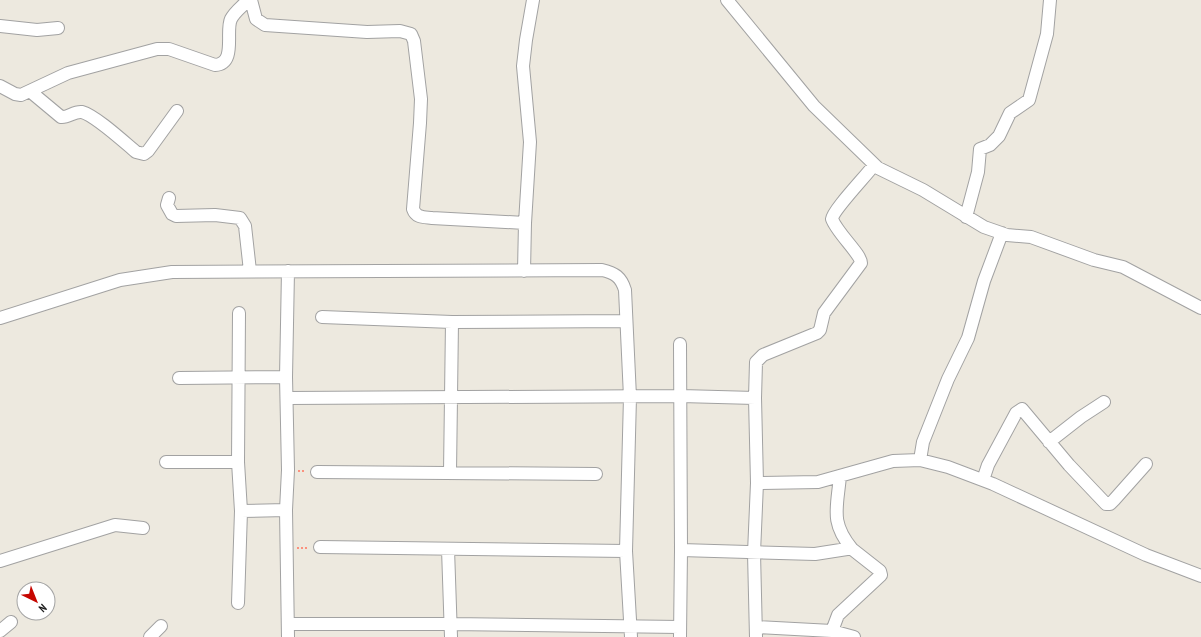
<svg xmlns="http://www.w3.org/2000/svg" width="1201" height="637" viewBox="0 0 1201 637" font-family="'PT Sans Narrow',sans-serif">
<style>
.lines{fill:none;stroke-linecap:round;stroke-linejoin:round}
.street-casing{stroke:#a2a2a2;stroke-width:14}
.path{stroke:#ff745f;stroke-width:1.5;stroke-dasharray:2 2;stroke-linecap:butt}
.street{stroke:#fff;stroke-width:12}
</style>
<rect width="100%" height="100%" fill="#ede9df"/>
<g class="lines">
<g class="street-casing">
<path id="street" d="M251,0L256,19L265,25L367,32L400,31L411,34L414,41L421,99L420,123L413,209C416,218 424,217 432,218L525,223
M727,0L814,106L878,168L923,190L984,227L1007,235L1031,237L1094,260L1123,267L1201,308
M0,26L37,30L58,28
M0,86L15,94L21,95L68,73L157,49H169L215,65C237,64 225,31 231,19C235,11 243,6 248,0
M31,92L61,117C68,118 74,111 82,112C96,116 124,142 136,152L144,154L148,151L177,111
M169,198L167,205L172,214L176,216L215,215L240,218L245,226L250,271
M966,217L978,172L980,149L990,145L999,136L1010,113L1029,100L1047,34L1050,0
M288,271L286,377L288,470L286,510L288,637
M524,271L525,223L530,142L523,66L526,40L533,0
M322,317L452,322L626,321
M0,318L120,280L172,272L602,270C615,273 621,277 625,290L630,397L626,551L631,637
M179,378L286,377
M288,398L681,396L755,398
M1049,442L1081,417L1104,402
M920,460L923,442L948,379L968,338L984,281L1002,233
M166,462H238
M317,472L596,474
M450,472L452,322
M840,476C837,509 830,522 852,549
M983,480L988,465L1016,413L1022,409L1069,465L1106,504H1110L1114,500L1146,464
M757,483L818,482L893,461L920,460L948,467L993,484L1146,555L1201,576
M241,511L286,510
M320,547L626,551
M448,549L451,637
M681,550L815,554L847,549H852L880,571L881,575L838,615L832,631
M0,561L115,525L143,528
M238,603L241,511L238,462L239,313
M289,624H450L680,627
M756,627L832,631L854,637
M0,631L11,622
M150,637L161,626
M680,637L681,550L680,344
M756,637L754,553L757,483L755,398L756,362L763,355L817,333L820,330L824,313L861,263C861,254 837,233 832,219C833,210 866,176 874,165"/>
</g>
<path class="path" d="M298,471H306
M297,548H309"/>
<use href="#street" class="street"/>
</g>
<g transform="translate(36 601) rotate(137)"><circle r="19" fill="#ffffff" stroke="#a4a4a4"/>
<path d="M0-3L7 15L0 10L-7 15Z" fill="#c60600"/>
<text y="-6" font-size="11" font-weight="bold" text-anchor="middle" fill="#1b1b1b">N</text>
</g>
</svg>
